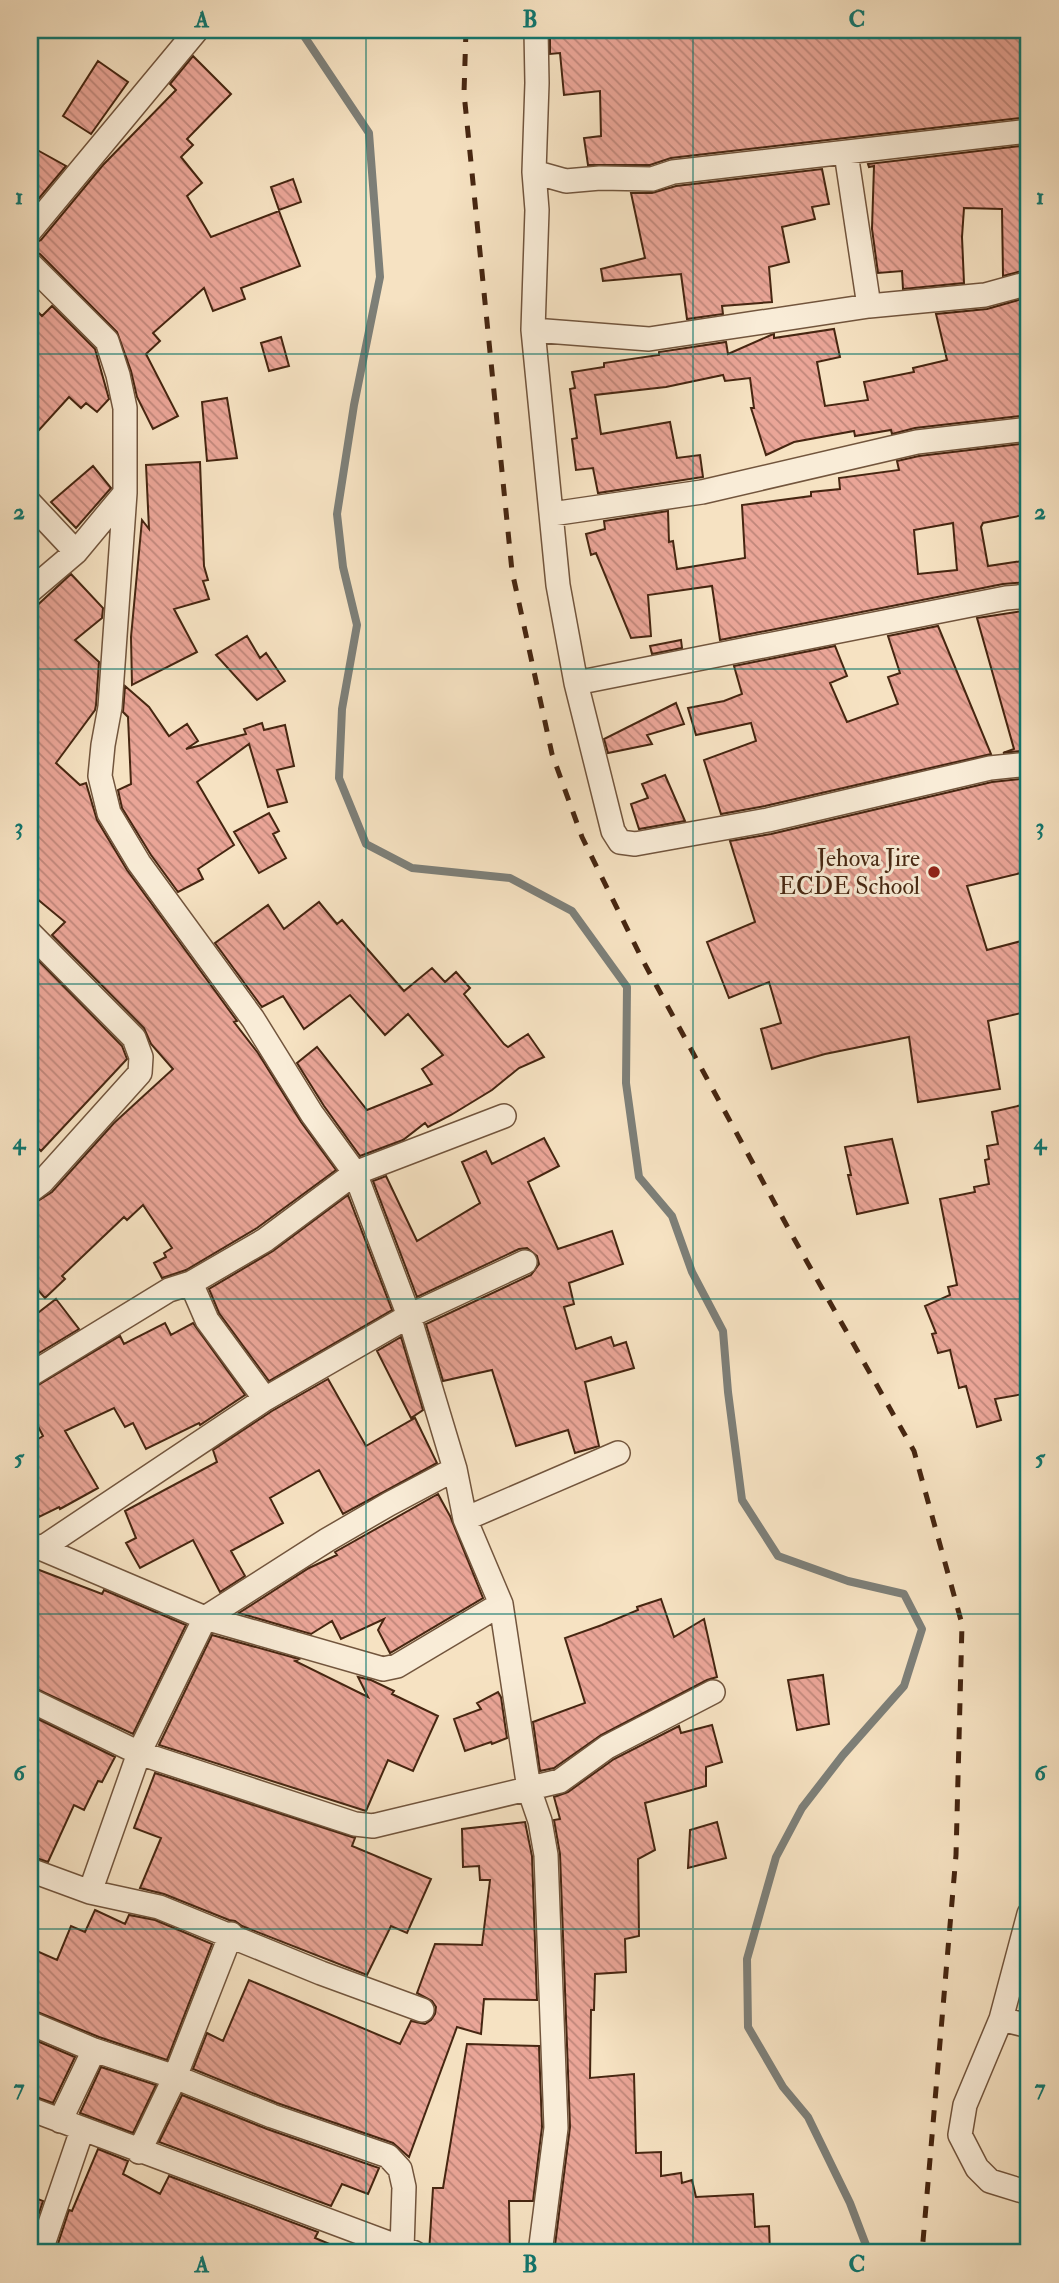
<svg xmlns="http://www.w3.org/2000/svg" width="1059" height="2283" viewBox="0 0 1059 2283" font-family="'IM FELL Double Pica',serif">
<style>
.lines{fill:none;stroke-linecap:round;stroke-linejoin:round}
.stream{stroke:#7d7f78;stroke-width:8}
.building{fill:url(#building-back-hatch);stroke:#462611;stroke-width:2;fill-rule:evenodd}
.street-casing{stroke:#72553d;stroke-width:26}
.street{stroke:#f9ecd7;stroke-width:23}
.rail{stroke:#462611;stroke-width:5;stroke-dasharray:12 12;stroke-linecap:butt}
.grid{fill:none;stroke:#0f766e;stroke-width:2;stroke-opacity:0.55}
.poi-dot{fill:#8f2418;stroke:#f9ecd7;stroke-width:2.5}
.labels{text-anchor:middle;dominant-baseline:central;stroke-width:6;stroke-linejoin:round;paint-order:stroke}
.poi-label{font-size:24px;fill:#462611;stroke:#f9ecd7;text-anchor:end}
.neatline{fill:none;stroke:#0f766e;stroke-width:2.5}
.grid-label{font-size:23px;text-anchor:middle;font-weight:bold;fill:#0f766e}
</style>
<defs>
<pattern id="building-back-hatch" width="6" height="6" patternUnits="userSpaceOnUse" patternTransform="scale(1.75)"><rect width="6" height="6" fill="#eaa597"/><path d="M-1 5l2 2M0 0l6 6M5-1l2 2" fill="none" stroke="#bf867a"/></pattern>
</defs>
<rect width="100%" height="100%" fill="#f6e2c2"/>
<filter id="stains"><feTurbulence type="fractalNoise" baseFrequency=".00286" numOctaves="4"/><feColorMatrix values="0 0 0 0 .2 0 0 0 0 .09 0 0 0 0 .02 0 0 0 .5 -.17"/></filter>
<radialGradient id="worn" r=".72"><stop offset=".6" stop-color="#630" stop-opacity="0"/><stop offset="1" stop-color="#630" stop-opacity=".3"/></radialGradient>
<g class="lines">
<path class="stream" d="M300,30L369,133L380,277L354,405L337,514L343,567L357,625L342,709L339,778L366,844L412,868L510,878L572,911L627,987L626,1083L639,1177L672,1216L692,1272L723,1331L728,1392L742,1500L778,1556L848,1581L904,1594L922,1629L904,1686L843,1755L802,1808L776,1857L747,1959L748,2027L783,2087L808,2117L850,2203L869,2253"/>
</g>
<path class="building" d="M550,30H1029V117L671,158L650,165H588L584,138L601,136L600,91L564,95L560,53L550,54Z
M193,56L231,94L187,139L193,145L181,157L202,183L187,196L211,237L279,211L300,266L241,288L245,299L213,311L204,288L153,333L160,341L146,354L178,416L153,429L137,397L131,371L117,332L40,254L31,250L30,245L41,240L103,165L176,90L170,84Z
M98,61L128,82L91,134L63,116Z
M1028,145L1029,269L1003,276L1002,209L964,208L962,237L964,283L903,289L902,271L878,273L872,229L874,166L869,167L868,164Z
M30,146L66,166L30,209Z
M822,169L829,204L812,207L815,219L782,227L789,262L769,267L772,302L722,306L723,314L687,319L681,274L603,281L601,269L645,258L631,193H652L676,186Z
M293,179L301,202L279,210L271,187Z
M1029,297V415L915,428L892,434L891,430L855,436L854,431L794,442L766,455L751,408H754L750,378L725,381L723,375L666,387L595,395L601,434L670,422L677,458L700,455L703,477L598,493L593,468L576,470L572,439L577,438L570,389L575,388L572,372L604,367V363L659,355V352L726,342L728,354L771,335L774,334V338L834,329L840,357L817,362L825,406L868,400L864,382L914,372L913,368L947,360L936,314L987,309Z
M30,304L42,316L52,306L95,349L109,399L97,412L86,403L81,408L69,397L30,440Z
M281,337L289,366L269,371L261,343Z
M227,398L237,458L207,461L202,402Z
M1029,443V514L983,523L981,527L988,566L1029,560V582L1003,584L720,640L712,586L648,595L651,636L631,638L596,553L591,555L586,534L605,529L604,521L668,511L669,542L673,541L677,569L745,558L742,505L811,496V492L840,489L839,478L899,470L897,461L919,456ZM953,523L957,570L918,574L914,530Z
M200,462L204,566L208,580L203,581L209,599L174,609L197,652L132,685L131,637L142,520L149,529L146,465Z
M93,466L111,488L76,528L51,502Z
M71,574L103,608L102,618L75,640L99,662L96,705L95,710L56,763L80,785L86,783L97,820L127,870L237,1021L234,1022L258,1053L301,1122L336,1170L257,1228L186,1270L162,1278L154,1263L166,1257L164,1253L172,1248L143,1205L127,1220L124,1217L62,1276L65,1279L45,1298L30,1281V1206L52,1192L114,1123L173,1069L151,1044L144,1028L52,935L65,922L30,893V612Z
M1029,610V750L1003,753L1014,749L977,618Z
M938,626L991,754L765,806L721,814L704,760L756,741L751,723L696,735L688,708L724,701L742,694L734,666L835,646L847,676L830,683L847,722L898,704L888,677L900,673L888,636Z
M247,636L260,658L266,653L285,681L257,700L216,655Z
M681,640L682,648L652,654L650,646Z
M125,686L149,707L169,736L187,724L198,741L186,749L246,734L244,729L262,723L264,730L285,725L294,766L277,770L287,802L268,807L249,744L197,782L234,845L198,869L203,879L178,892L151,855L122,808L118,790L131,784L128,717L123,712Z
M676,703L684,724L647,735L652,744L608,753L604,739Z
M665,775L685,821L639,829L631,804L648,798L642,784Z
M1029,778V871L967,886L987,950L1029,939V1011L988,1021L1000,1089L918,1102L909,1037L825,1054L772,1069L761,1029L781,1023L769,982L729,998L707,942L755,922L730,841L771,834L992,782Z
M269,813L279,831L273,834L286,858L259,873L234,832Z
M319,902L337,924L342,920L404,991L432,968L445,982L456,972L470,988L464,994L504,1044L508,1047L528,1034L544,1057L519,1068L492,1090L451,1115L428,1127L425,1123L403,1140L360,1156L324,1106L297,1063L317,1047L367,1110L432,1084L422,1069L443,1055L408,1014L385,1035L350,995L304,1029L283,996L262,1007L215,943L268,905L284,929Z
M33,955L122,1046L127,1059L41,1151L30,1141V958Z
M1022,1105L1029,1136V1393L995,1399L1001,1420L977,1427L966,1386L959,1388L950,1350L938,1353L932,1334L936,1333L925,1306L950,1295L948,1287L957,1285L940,1199L975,1192L974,1187L989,1184L985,1160L989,1159L987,1146L998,1144L992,1112Z
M544,1138L559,1166L528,1182L558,1249L612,1231L623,1264L569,1283L574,1304L564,1307L576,1349L611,1337L614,1346L626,1342L634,1368L585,1382L599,1446L575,1453L568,1430L516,1446L492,1370L443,1381L426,1324L531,1275L539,1264L537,1256L527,1248L519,1249L417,1297L373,1181L386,1176L417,1241L480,1203L462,1162L486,1151L492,1164Z
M892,1139L908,1203L857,1214L848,1175H851L845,1147Z
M348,1195L392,1310L269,1381L219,1313L209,1289L273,1251Z
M56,1299L79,1329L34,1356L30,1351V1319Z
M165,1323L171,1335L193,1323L245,1395L200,1425L199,1423L146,1449L133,1423L125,1427L114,1408L65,1431L98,1488L60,1509L59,1507L39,1517L30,1496V1444L43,1436L30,1411V1390L120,1336L124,1344Z
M401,1337L423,1410L411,1418L377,1351Z
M328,1379L366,1446L415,1418L437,1463L343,1514L319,1470L270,1498L283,1523L231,1551L245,1576L220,1592L193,1540L140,1568L126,1543L136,1538L125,1511L217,1462L213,1450L272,1411Z
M438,1494L450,1516L483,1598L390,1653L378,1630L384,1619L341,1639L332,1621L311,1634L239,1613L309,1568L337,1555L335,1552Z
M34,1568L102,1594L104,1590L186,1625L133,1734L30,1686V1580Z
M661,1599L674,1637L704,1619L717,1677L707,1680L601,1735L554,1768L540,1771L533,1722L585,1703L565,1638L602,1625L638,1610L637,1607Z
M212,1635L299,1659L295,1661L368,1697L358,1677L371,1680L394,1691L392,1694L438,1716L413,1771L388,1760L366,1811L159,1745Z
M823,1675L829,1724L797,1730L788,1680Z
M498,1692L501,1697L507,1738L492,1744L491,1742L465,1751L454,1719L481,1709L477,1703Z
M30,1715L115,1757L102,1782L98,1781L84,1810L74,1805L48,1862L30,1856Z
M712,1725L722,1762L706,1767V1786L645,1803L655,1850L638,1859L639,1936L625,1939L626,1972L595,1974L594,2010H591L590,2078L634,2074L636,2153L661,2152V2176L681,2173L682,2183L692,2180L696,2197L753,2194L755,2227L769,2226L770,2253H554L570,2127L560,1854L554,1820L560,1819L554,1797L568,1792L614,1759L679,1726L681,1733Z
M155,1773L355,1838L352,1846L431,1879L407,1933L391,1926L367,1975L242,1926L235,1921L229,1920L164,1894L140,1888L161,1838L134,1828Z
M525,1822L532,1856L537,2000L484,1999L481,2034L457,2027L409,2157L393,2143L277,2103L193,2069L207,2033L223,2041L249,1980L400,2044L411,2021L425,2024L431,2020L435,2014L436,2007L432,2001L417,1993L435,1944L482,1945L490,1880H480L479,1866L463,1867L462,1829Z
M717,1822L726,1858L688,1868L690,1830Z
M95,1910L125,1924L129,1915L155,1920L212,1944L167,2060L99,2037L30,2009V1948L57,1960L71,1926L85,1932Z
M30,2038L75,2057L53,2103L30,2095Z
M467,2044L539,2046L542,2127L533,2201H509L510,2253H429L433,2188H443Z
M101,2067L156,2085L133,2133L80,2113Z
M182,2095L267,2129L379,2168L368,2194L342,2184L331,2206L159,2142Z
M98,2149L128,2161L123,2174L160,2194L169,2176L318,2232L315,2238L351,2253H55L69,2210L72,2211Z
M30,2196L43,2201L30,2240Z"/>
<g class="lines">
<g class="street-casing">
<path id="street" d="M536,30L537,83L534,172L537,210L533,330L558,585L576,683L613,831L620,842L635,844L768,820L990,768L1029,764
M846,153L869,306
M534,172L566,181L600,178L652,179L673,172L1029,131
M30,231L197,30
M30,264L107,341L118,375L125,408V493L76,552L30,591
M533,330L649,339L869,306L985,295L1029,283
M125,493L110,707L103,745L100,776L109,813L139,863L253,1019L312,1114L355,1173L409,1316L455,1469L465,1519L501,1604L529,1789L540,1821L546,1855L556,2128L540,2253
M30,503L76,552
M552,514L702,492L917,442L1029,429
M576,683L1006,598L1029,596
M30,933L134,1038L141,1057L140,1073L42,1182L30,1191
M191,1283L207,1320L265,1399
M30,1375L169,1290L191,1283L265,1240L355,1173L504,1116
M465,1519L618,1453
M33,1545L205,1618L383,1669L397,1666L501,1604
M42,1548L265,1399L409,1316L525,1262
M30,1700L139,1753L355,1824L373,1826L560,1781L607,1747L713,1692
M30,1870L90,1892L159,1907L321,1973L422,2010
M90,1892L139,1753L205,1618L327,1540L389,1504L455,1469
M1029,1914L1001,2019L965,2105L960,2135L977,2168L990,2181L1029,2193
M1001,2019L1029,2026
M30,2023L94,2050L175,2077L272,2116L388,2156L400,2169L404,2187L402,2249
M30,2109L415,2253
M60,2121L94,2050
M139,2152L175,2077L231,1934
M40,2253L82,2130"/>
</g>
<use href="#street" class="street"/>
<path class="rail" d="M466,30L464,93L512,571L552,754L582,837L642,959L793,1237L914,1451L962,1624L956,1855L922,2253"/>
</g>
<path class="grid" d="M366,30V2253M693,30V2253M30,354H1029M30,669H1029M30,984H1029M30,1299H1029M30,1614H1029M30,1929H1029"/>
<circle class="poi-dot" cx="934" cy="872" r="7"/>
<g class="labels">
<g class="poi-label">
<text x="920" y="858">Jehova Jire<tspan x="920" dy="28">ECDE School</tspan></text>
</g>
</g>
<rect width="1059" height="2283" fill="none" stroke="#f6e2c2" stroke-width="77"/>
<rect x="38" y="38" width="982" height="2206" class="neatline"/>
<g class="grid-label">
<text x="202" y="27">A</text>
<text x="530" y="27">B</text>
<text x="857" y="27">C</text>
<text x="19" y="204">1</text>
<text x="1040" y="204">1</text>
<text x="19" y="519">2</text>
<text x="1040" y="519">2</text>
<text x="19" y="834">3</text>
<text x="1040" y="834">3</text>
<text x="19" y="1149">4</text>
<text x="1040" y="1149">4</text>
<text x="19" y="1465">5</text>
<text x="1040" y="1465">5</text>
<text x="19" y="1780">6</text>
<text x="1040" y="1780">6</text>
<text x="19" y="2095">7</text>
<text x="1040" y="2095">7</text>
<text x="202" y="2272">A</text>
<text x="530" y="2272">B</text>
<text x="857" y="2272">C</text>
</g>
<rect width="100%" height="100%" filter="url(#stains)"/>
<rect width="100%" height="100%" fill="url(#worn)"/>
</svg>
